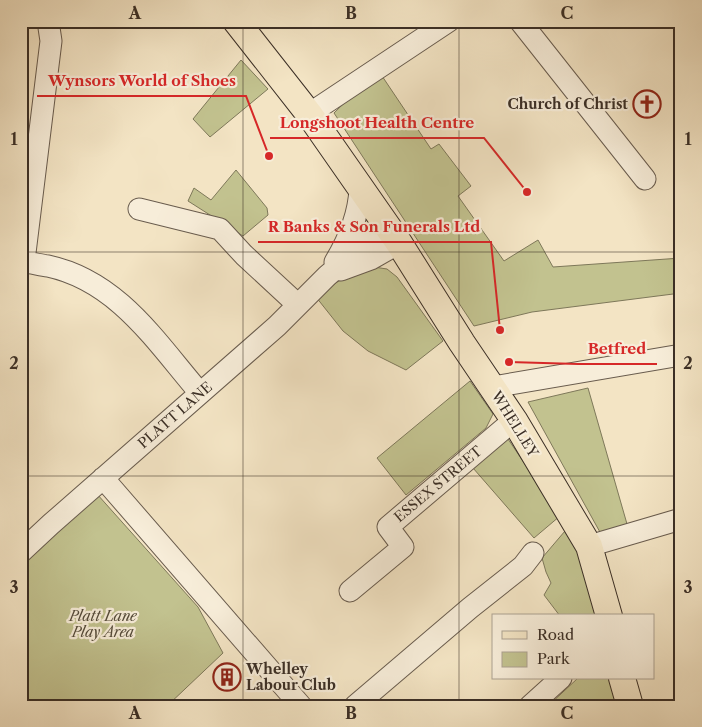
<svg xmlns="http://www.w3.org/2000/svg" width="702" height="727" viewBox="0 0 702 727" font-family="'Libre Caslon Text',serif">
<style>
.green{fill:#c2c28f;stroke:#7e785a}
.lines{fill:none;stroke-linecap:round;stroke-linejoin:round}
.minor-casing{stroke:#695c4e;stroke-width:23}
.major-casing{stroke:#3b2f26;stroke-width:28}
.minor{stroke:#f7edd9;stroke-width:21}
.major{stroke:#f3e4c4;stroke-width:26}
.grid{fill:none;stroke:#3b2f26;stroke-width:1;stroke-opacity:0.55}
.labels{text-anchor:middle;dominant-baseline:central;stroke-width:4.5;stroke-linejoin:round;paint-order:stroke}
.poi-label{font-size:14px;font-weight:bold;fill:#3b2f26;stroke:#f7edd9;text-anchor:end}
.street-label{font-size:14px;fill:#3b2f26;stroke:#f7edd9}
.park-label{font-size:14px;font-style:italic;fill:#564c3b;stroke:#f7edd9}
.leader{fill:none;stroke:#d62828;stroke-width:2}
.callout-dot{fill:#d62828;stroke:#f7edd9;stroke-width:2}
.callout-label{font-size:15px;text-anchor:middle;font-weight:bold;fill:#d62828;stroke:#f7edd9;stroke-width:4.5;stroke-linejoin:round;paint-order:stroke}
.neatline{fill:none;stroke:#3b2f26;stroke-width:2}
.grid-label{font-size:16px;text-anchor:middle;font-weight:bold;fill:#3b2f26}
</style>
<rect width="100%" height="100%" fill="#f3e4c4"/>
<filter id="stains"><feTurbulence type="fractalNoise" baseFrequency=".004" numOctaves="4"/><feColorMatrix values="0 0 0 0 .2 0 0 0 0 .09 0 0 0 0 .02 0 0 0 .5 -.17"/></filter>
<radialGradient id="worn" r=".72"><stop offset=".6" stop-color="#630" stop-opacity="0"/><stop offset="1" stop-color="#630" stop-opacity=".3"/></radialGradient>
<path class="green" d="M673,21H681V45H678Z
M241,60L268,89L210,137L193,119Z
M378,70L431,149L439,144L471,186L458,196L504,261L538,240L553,267L681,258V293L532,312L474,326L334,113Z
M236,170L267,208L268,215L243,236L188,201L194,188L211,200Z
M374,267L387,269L397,277L443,341L406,370L368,351L343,331L316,297L350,273Z
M470,381L493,414L486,428L406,495L377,458Z
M588,388L627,524L601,534L528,402Z
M508,439L560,516L534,538L473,468Z
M97,494L198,607L223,653L167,706H21V557Z
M565,531L573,537L597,616H560L544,595L551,583L546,572L542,558Z
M578,678H616L623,706H548Z"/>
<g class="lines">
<g class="minor-casing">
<path id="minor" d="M520,21L645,179
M309,114L449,21
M139,209L220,229L244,255L298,305
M24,261L51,41L48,21
M21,262C30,262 39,265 48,266C118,281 156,342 200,393
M335,262C349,239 359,215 360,188
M341,270L371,259L399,243
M493,387L681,355
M103,478L301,706
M589,546L681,519
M21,552L51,524L277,326L327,276L365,243L388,227
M350,591L403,547L388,527L514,420
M355,706L470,608L523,566L533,553
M530,706L561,678"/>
</g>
<g class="major-casing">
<path id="major" d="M236,21L309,114L399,243L462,343L514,420L589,546L609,616
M622,678L630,706"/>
</g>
<use href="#minor" class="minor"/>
<use href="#major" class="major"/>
</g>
<path class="grid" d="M243,21V706M459,21V706M21,252H681M21,476H681"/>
<defs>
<g id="church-ring" transform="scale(1.4375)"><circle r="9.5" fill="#f7edd9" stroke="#8f2418" stroke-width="1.5"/><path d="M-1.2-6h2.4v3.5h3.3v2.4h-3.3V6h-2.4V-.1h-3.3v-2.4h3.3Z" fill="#8f2418"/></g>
<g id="building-ring" transform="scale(1.4375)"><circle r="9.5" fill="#f7edd9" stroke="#8f2418" stroke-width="1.5"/><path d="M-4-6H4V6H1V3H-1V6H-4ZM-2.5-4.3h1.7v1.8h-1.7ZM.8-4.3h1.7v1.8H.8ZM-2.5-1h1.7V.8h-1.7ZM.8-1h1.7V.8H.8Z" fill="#8f2418"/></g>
</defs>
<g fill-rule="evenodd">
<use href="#church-ring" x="647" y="104"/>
<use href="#building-ring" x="227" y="677"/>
</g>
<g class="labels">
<g class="poi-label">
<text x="628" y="104">Church of Christ</text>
<text x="246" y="669" text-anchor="start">Whelley<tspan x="246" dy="16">Labour Club</tspan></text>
</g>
<g class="street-label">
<text transform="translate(175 415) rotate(-41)">PLATT LANE</text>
<text transform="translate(515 424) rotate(58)">WHELLEY</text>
<text transform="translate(438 484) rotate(-40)">ESSEX STREET</text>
</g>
<g class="park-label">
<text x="103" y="616">Platt Lane<tspan x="103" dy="16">Play Area</tspan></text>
</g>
</g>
<path class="leader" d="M269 156L246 96H37M527 192L484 138H270M500 330L491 242H258M509 362L578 364H657"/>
<g class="callout-dot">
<circle cx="269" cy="156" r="5"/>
<circle cx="527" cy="192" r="5"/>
<circle cx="500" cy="330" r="5"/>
<circle cx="509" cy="362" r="5"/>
</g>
<g class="callout-label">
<text x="142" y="86">Wynsors World of Shoes</text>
<text x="377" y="128">Longshoot Health Centre</text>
<text x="374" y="232">R Banks &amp; Son Funerals Ltd</text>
<text x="617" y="354">Betfred</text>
</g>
<rect width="702" height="727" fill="none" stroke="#f3e4c4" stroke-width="55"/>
<rect x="492" y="614" width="162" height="65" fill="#f7edd9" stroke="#aca191"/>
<rect x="502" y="631" width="25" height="8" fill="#f3e4c4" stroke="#aca191"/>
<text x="537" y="640" font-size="15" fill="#3b2f26">Road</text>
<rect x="502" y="652" width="25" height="15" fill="#c2c28f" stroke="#aca191"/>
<text x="537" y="664" font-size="15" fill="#3b2f26">Park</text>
<rect x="28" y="28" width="646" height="672" class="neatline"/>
<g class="grid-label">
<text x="135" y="19">A</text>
<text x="351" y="19">B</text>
<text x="567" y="19">C</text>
<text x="14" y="145">1</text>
<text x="688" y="145">1</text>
<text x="14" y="369">2</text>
<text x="688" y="369">2</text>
<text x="14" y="593">3</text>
<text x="688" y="593">3</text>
<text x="135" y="719">A</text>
<text x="351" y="719">B</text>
<text x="567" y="719">C</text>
</g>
<rect width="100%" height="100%" filter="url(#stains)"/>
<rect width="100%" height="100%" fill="url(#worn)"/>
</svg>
